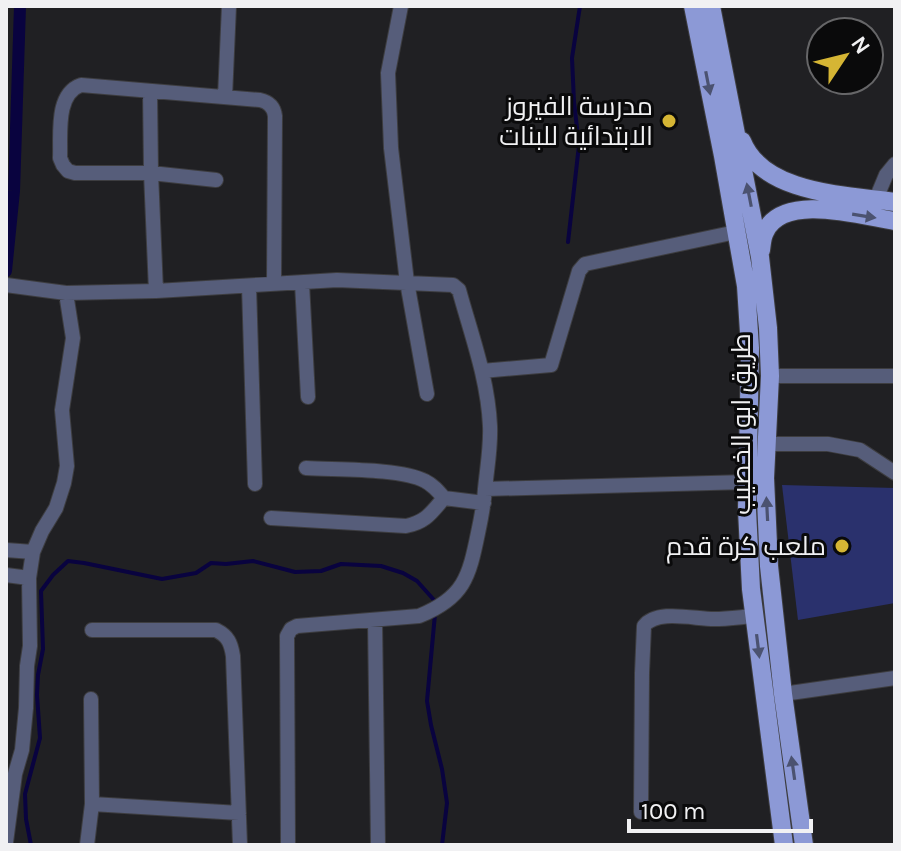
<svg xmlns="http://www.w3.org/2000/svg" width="901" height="851" viewBox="0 0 901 851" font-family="Karla,Cairo,sans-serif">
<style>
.green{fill:#2a316d}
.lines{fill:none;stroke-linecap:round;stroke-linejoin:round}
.stream{stroke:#09033f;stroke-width:4}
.canal{stroke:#09033f;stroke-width:12}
.minor-casing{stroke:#3d3d40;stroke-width:16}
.major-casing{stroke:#3d3d40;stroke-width:20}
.minor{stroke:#565d7a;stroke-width:14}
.major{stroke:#8c99d6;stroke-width:18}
.oneway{fill:#4b5270}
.poi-dot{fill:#d5b534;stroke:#0a0a0b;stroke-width:3}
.labels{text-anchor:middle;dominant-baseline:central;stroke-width:6;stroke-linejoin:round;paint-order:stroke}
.poi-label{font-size:26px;fill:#f1f1f3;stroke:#0a0a0b;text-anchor:end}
.street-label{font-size:26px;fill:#f1f1f3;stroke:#0a0a0b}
</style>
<rect width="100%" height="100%" fill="#202023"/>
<path class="green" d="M782,485L895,488V603L798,620Z"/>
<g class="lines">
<path class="stream" d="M568,242L579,145L574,102L572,58L580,6
M435,614L427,701L431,725L442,769L447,803L442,845
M31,845L26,819L25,794L40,738L37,695L38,675L43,649L41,591L53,575L68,561L84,563L162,579L196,573L211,563L226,564L253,561L295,572L321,571L341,564L381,566L403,573L417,581L434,600L435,606"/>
<path class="canal" d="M6,271L14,191L20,6"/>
<g class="minor-casing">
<path id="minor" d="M401,6L388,73L391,148L407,282L427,394
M150,91L151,173L156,291
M225,97L229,6
M216,180L151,173H75L68,171L63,165L60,158C61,135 55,94 81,85L260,100C269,102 274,107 275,116L274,284
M876,199L886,175L895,164
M302,283L308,397
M6,285L66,293L156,291L337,280L453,285L459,290C471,334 488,379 490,426C491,447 487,468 485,489L747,482
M249,286L255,484
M482,371L551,365L579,271L585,264L736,232
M770,376H895
M767,444H828L860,450L895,473
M306,468C336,470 400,468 425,481C433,485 438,491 444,498
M271,518L406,526C426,522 431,513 444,498L484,503
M6,550L33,552
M6,575L29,578
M375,620L378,845
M92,630H216C228,636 231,643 233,656L240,845
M783,694L895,678
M92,804L239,813
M641,812L642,673L644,626C657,609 694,619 714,619C727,619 741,617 754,616
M6,842L15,774L22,750L26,708L27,666L30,646L29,578L33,552L42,531L56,508L64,483L67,466L62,410L73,338L66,293
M87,845L92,804L91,699
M288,845L287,636L291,629L297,626L419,616C464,598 469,577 478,533C481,519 484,504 485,489"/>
</g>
<g class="major-casing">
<path id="major" d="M693,6L723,156L746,286L750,348L747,510L751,589L784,845
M711,6L760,257L768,328L770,376L765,478L769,566L783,694L804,845
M742,141C763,194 846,195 895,202
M761,250C762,244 762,237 765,232C783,192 862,216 895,221"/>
</g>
<use href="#minor" class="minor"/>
<use href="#major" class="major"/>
</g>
<defs><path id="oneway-solid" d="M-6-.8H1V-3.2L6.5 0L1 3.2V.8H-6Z" transform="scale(2)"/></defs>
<g class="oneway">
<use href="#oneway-solid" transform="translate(708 83) rotate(79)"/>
<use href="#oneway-solid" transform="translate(749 195) rotate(-101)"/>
<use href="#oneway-solid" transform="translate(864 216) rotate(9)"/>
<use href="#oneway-solid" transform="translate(767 509) rotate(-93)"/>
<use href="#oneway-solid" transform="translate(758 646) rotate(83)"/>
<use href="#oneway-solid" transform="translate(793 768) rotate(-98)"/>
</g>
<g class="poi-dot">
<circle cx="669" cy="121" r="8"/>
<circle cx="842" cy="546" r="8"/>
</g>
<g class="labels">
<g class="poi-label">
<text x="653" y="106">مدرسة الفيروز<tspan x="653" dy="30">الابتدائية للبنات</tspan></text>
<text x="826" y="546">ملعب كرة قدم</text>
</g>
<g class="street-label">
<text transform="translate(741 424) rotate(-90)">طريق ابو الخصيب</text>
</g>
</g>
<rect width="901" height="851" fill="none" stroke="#f1f1f3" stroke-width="16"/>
<g transform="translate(845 56) rotate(55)"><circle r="38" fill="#0a0a0b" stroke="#666668" stroke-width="2"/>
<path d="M0-6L14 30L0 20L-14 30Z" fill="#d5b534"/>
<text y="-12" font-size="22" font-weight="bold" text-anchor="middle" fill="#f1f1f3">N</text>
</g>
<path d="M629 819v12h182v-12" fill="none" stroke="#f1f1f3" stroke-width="4"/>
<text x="641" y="819" font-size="24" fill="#f1f1f3" stroke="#0a0a0b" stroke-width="6" paint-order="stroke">100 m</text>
</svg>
